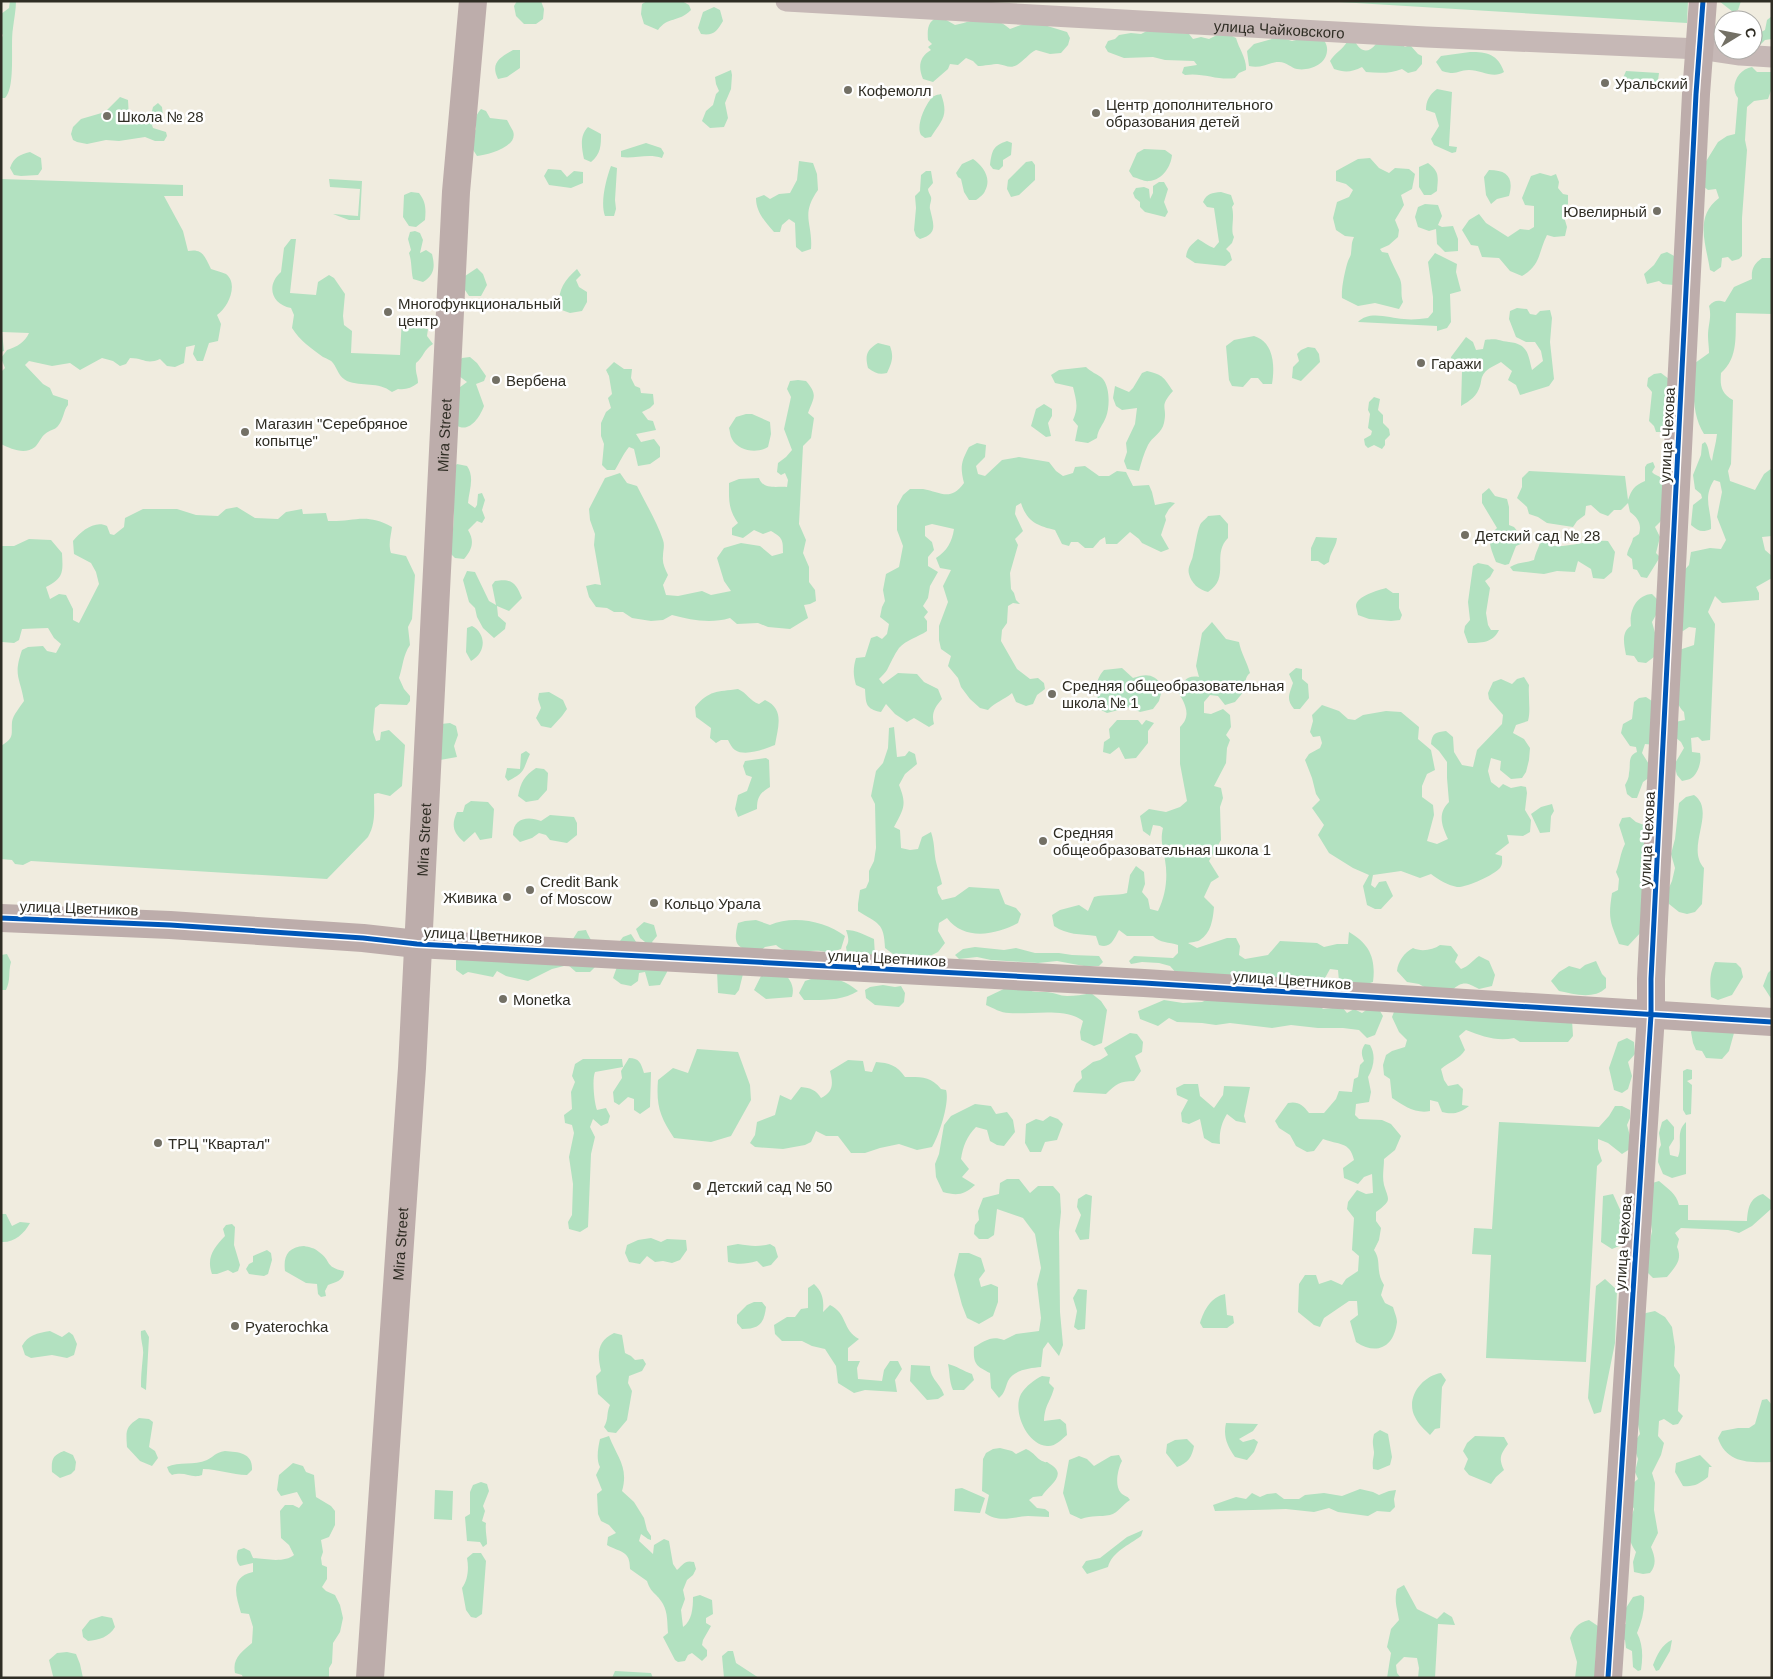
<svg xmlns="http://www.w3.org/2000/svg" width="1773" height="1679" viewBox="0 0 1773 1679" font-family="Arial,sans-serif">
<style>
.green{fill:#b2e1c0}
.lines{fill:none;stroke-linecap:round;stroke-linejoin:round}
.street{stroke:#c6b8b6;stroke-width:21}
.secondary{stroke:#bdadab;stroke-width:28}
.cycleway-casing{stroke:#fff;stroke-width:8}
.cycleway{stroke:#0057b8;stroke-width:5}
.poi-dot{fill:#737065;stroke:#fff;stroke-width:2}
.labels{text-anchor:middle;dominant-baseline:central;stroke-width:5;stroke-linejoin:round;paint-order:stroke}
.street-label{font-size:15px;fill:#2f2d24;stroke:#fff}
.poi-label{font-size:15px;fill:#2f2d24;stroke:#fff;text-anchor:start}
</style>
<rect width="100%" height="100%" fill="#f0ecdf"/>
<path class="green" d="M10,1H16C16,10 14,19 13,28C10,44 16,87 5,98H2L1,40L3,35L1,33V14L9,8Z
M517,1H541L544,9L543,19L536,24H524L516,16L514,6Z
M647,1H682L689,5L691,10C678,23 668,16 658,30L644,24L641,14L642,4Z
M1323,1H1688L1687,23Z
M1719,1H1741L1738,10L1733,12Z
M714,7L720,10L723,21C717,31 714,36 701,34L698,28L703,12Z
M1772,16V39L1765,40L1760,45H1753V32L1759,33L1765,30L1767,20Z
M941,17L955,25C977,20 991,12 1010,29L1026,23L1044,25L1067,32L1070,38L1068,45L1061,53L1050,54L1036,50C1028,54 1025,60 1017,65C1010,69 1005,65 998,64C993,64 984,66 978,66L973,61L966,58L958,65L950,64L948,69L933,82L923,79C918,67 919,57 931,50L928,47L932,44L928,40C927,28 928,19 941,17Z
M1151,29L1189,34L1193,39L1201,37L1209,39L1219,34L1226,33L1236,38C1239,49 1247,59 1246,70L1239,73L1235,78C1219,81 1202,72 1185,75L1182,73L1184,67L1197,65L1194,61L1165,60L1153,57L1124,58L1108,52L1105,47L1108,41L1115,39L1119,35L1131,33L1141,34Z
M1320,34C1323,39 1328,44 1327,51C1326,65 1309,71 1297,69C1291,68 1287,62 1279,62C1268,62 1262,69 1249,66L1247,51L1254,44L1279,37L1292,41Z
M1354,40C1360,51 1367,55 1376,44L1398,41L1405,47L1410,45L1418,54L1422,56V64L1416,71L1408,73L1402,69C1390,74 1378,73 1366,72L1362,67C1352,72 1345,73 1334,69L1330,61C1335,53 1342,50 1347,42Z
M513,50H520V68L507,77L498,79C490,63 500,57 513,50Z
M1470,52C1487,52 1498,54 1504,72C1493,79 1481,70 1469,70C1457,70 1458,76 1442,71L1436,62L1441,56Z
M1752,67L1757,72H1771L1772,88L1768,99L1754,101L1747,107L1745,140L1747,150L1742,218V256L1739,259L1732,261L1728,257L1722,258L1721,267L1714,272L1710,270C1706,244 1694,217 1719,198L1716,189L1708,190L1703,186L1705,163L1718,142L1727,136L1735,134L1738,98C1729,87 1738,69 1752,67Z
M731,70L732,75L731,89L725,103L728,118L724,127L710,128L702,121L706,111L713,105L716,94L719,91L716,84L715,77Z
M1626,71L1659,73L1657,88L1620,85Z
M1437,89L1452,92L1449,146L1457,147L1456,152L1452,153L1434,145L1431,139L1439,126L1435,113L1426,110C1426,101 1429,95 1437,89Z
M941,94C949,116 942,120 931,137L925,138L921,135C916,126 924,108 930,100C932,96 936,95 941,94Z
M120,97L128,100L129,118L140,117L144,121L150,119L153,107L158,103L162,107L163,116L158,122L152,125L153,128L166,132L167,136L164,141H155L145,137L119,141L106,140L87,144L77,142L73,140L71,134L73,127L81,119L105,112Z
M481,109L486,111L490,118L507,120C509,124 511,127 513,131C519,147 487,155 477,156L470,145L472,135L476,129C475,120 475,116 481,109Z
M588,127L601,134C601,145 601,154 591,162L584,159C582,149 579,136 588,127Z
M1007,141L1012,143L1011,155L1003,160V166L999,170L993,169L990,165C992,150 993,146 1007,141Z
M646,143L661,148L664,153L662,158C648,153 635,159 621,157V151Z
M1144,149L1165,150L1172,155C1171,166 1163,180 1149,181C1145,182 1138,178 1133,177L1129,171L1137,153Z
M30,152L41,158L42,169L38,175L21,176L14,175L10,168C14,157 19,155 30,152Z
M1370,158L1379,168L1389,173L1395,168L1409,169L1415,174L1412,189L1401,195L1404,205L1395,220L1399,230L1398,237L1389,245L1380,249L1382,252L1388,253C1391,262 1396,270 1400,279C1403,287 1400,294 1403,302L1399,309L1375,303L1358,306L1342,298C1341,289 1345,270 1348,261C1349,258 1351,256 1351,253C1352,247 1351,243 1354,237L1345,236L1336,230L1333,218L1337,202L1349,197L1353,190L1346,184L1336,181V171L1358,159Z
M973,159C983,166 992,178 985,191C984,194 979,198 976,200H969L964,192L961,179L958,177L956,173L962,164Z
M799,161L813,163L817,174L818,190C800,215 813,223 811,249L802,252L796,247L795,223L789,219L782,225L780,232H774C765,222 756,212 756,198L764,195L770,199L779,194L790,193L797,180Z
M1032,161L1035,165V180L1019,195L1011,197L1007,189L1008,180L1026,162Z
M1428,163C1440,172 1438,177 1437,191L1431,195H1424L1419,187V167Z
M611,166L617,168L615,200L616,209L614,216H605C600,203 606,179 611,166Z
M548,169L561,170L567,177L574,171L583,172V183L571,188L549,185L544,176Z
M1489,170C1508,170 1514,178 1509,196L1497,199L1491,204L1486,195L1484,177Z
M926,171H931L933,183L928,189C928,192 930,194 931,197C932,201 929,205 930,209C933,223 939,234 920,239L916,236L914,230L916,208L915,196L920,191L921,175Z
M1540,173L1551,176L1556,174L1559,182L1558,188L1563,194L1568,195V204L1562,210L1567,227L1565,236L1554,237L1547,235C1538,253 1541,265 1522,276L1510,271L1499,258L1482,257L1478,246L1471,245L1462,230L1469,220L1479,214L1486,223L1508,237L1520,229L1529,230L1534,227V206L1525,205L1522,198L1531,176Z
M1,179L183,185V196H164L183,231L188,251C203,248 205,257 211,269C216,271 222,272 226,274C239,284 228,308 217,315L221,324L218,341L209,343L203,361H197L193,354L195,345L186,347L184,363L175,367L167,366L160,359C146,365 144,358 130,358L126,364L120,366L113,361L102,358L80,370L70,363L52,366L29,361L25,365L43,384L50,388L53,395L68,400V405C63,411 64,419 58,426C55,430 49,430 45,434C41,437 39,443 35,447C25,455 11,449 1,444V372L5,368L1,358L7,350C17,347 25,342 29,333L2,332L4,351L1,352Z
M329,179L362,181L360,220H349L333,214L358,216L360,189L330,187Z
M1159,182H1164L1168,189L1164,202L1168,212L1165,217L1145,212L1140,207V202L1135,198L1133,193L1136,188L1144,187L1149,189L1150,199L1153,193V186Z
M411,192L419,193C426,202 426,209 425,220L416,227L409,226L403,217L404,195Z
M1221,192L1231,195L1234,204L1232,207C1235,219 1230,230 1234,237L1232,243L1226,249L1230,253L1232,260L1225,266L1195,263L1186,257C1187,248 1191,245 1198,239C1204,242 1208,246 1214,248L1219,242L1214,208L1207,207L1203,202C1207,193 1212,193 1221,192Z
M1425,204L1438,205L1442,216L1438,225L1442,227L1453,226L1458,239V251L1445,252L1437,244L1436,229L1429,231L1418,227L1415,217L1418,207Z
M415,231L420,233L423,240L420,253L426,250L432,254C435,266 435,275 423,282L413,279C411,270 412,262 409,253L411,250L408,239L410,232Z
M291,239H296L290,293L316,295L318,282L329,275L334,278L345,294L343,316L344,325L352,331L351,353L400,355L402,317L406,316L412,326L428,329L427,336L433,344C423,350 424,357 416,363C415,374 418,375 418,383C411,388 406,390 398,389L392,392C378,381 362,387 347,381C339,377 338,370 333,363C331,360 327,359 323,357C311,348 300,341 292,328L294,315L291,308C271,304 266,285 281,272L284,248Z
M1667,252L1676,257L1674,285L1663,284L1659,281L1647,284L1644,274L1654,265L1661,254Z
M1435,253L1457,264L1456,272L1461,291L1450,294L1451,322L1447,328L1437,331V326L1358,322C1369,310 1389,318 1404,319C1412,320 1420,319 1428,318L1433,312V297L1428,262Z
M1762,258H1772V314L1736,313C1735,335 1739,357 1721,373C1720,386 1721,393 1733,400L1731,464L1728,471L1730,481L1755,490L1764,474L1772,468V536L1762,537L1765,550L1772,556V578L1756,587L1759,593V600L1722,603L1715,596L1708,612L1715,624L1710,740L1702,741L1698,737L1691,738L1692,752L1700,753C1702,761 1698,775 1690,779C1688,780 1685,780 1682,781L1677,775L1674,765L1684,748L1681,742L1675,737V722L1685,720L1684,712C1675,704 1675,693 1680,682L1675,678L1679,650L1694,645L1696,628L1689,627L1683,631L1674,629L1678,577L1689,565L1691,552L1710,548L1721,549L1726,540L1717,517L1722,492L1720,482L1714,480C1702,499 1712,510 1711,529C1702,533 1698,531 1691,525L1693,505L1702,498L1701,494L1695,489L1693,475L1701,455L1702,444L1705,442C1710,448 1708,456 1712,461C1713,452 1716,444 1717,434H1704C1691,414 1693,385 1695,363L1709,353C1709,347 1708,341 1708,336C1708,324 1712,318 1709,306C1714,300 1718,300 1725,302L1734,287L1752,279C1751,269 1754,264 1762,258Z
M477,268L483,274L487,285L481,296H469L463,287L465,276Z
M577,269L581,275L576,280L579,287L587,292V302L582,311L570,313L559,309C558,290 563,282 577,269Z
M1517,308L1527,309L1530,314L1536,315L1540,311L1550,310L1552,318L1550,342L1554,379L1549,386L1520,395L1516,385L1508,380L1512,371L1501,362C1494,366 1485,369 1482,377C1481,380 1481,383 1480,386C1477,396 1470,401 1461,406L1462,371L1450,370L1451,357L1466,337L1473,342L1476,350L1483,349L1485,340C1499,338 1498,341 1509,342C1528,344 1528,354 1532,370L1543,361L1541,351L1535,342H1526L1516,337L1509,319L1510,311Z
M1254,336C1274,342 1275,366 1272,384H1263L1258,378H1251L1243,387L1232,386L1229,380L1226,346L1234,340Z
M878,343L890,346C894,357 892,362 887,373C879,375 875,373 868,368C865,356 866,350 878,343Z
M1308,347L1315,348L1319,354L1320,362L1301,381L1292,378L1293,367L1299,361L1297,354L1301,350Z
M470,357L477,363L486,376L484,381L476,384L484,406C480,417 469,434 456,425L452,393L467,382L459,376L456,363L462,358Z
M614,362L624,369H632L631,378L635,386L640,388L641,393L653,394L654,404L650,408L642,412L648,420L653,421L656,430L636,434L641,442L654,439L660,447V457L650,464L638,466L634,449L629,447C623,454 620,462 615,470H607L602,465L604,444L601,436V423L606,412L611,408L608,398L612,394L609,376L606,370Z
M1086,367C1091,372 1097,374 1102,378C1110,386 1110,407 1106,417C1103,425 1098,429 1097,438L1088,443L1075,441L1078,426L1073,420C1079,407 1076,400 1073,387L1055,383L1051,375L1059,370Z
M1147,371C1164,375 1164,378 1173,391C1158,408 1168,405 1164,423C1162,433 1152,437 1148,445C1144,453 1141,463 1139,471L1127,469L1124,461L1127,452L1126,443L1135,424L1137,408L1122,410L1116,406L1113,398L1115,386L1129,392L1133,388L1142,373Z
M1661,373L1669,379L1667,426L1664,432H1656L1654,426L1649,421L1652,392L1647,386L1648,378L1654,374Z
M798,380L806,381C818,395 814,397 808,413L814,418L811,438L803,446L799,524L806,540L803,553L809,567V582L815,590L816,601L810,604L804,605L808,618L790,629L768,627L758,623L737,624L730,618C710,624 691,620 672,615L663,620L651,621L632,618L623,612H614L607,608L596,607L589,597L586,586L595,584L601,585L594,545L595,534L590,520L589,509L605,478L620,473L627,483L637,486C646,504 657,522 663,540C665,546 663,550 663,556C662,563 665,569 668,575L663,585L666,595L678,596L702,591L711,595L731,591L724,581L717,558L724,548L741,543L760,546L772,556L783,553C783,540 783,538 771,531L763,534L754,530L743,538L732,535V528L738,523C728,509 729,500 729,483L739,479L759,478C763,490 776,486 787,487L788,480L785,473L781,475L777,472L778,463L786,457L792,450L784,429L791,397L787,389L790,381Z
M1374,397L1380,399L1378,410L1383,415V423L1389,429L1390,435L1385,440V445L1382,449L1374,445L1368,448L1365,445L1364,439L1371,435L1372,431L1368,428L1370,414L1368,410L1369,402Z
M1044,404L1052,409V416L1048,423L1051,436L1046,437L1031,426L1036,409Z
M746,414H752L770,422L771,434L768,447C757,454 738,451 732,439C730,436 730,431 729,428L736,417Z
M977,443L986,445L985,457L976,466L978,474L985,476L1002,460L1019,457L1049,462L1056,471L1063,476L1073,473L1075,467L1085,466L1099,476H1109L1117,471L1126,472L1133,486L1149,485L1152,492L1155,505L1170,502L1175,503L1169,509L1165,516L1166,520L1161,535L1169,549L1161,552L1142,543L1139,539L1130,532L1117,544H1106L1105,537L1100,540L1093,548H1085L1078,542H1071L1069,546L1062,544L1055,530C1038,526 1027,522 1021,503L1016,506L1015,514L1023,531L1015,539L1018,545L1010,573L1011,589L1014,593L1016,600L1020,604L1013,603L1008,606L1007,623L1002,630L1001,641L1017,669L1030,679L1038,678L1044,683L1045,689L1037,695L1033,704L1026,706L1016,702L1012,693C1004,700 995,702 988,710L980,708L970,699L961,687L958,678L948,666L951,656L941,649L939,640V626L948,602L943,586L951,570L940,568L936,558C947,551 952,542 954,529L932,524L925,526V536L932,542L934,550L928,557V566L938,572L930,586L928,598L923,606L928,612L924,617L927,621V631C918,637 906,640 899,648C894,655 891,662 887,670C885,673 882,676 879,679L883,684L898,673L917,674L924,682L938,689L942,699C935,707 931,713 934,724L929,727L914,718L907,722L895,714L886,704L881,712C865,709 866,703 865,689L856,685C853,675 853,668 856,658L865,657L871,638L877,636L882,639L887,634L889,624L880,617L882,607L885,601L883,590L886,574L899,567L903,546L897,530V506L903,495L910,489C914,489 919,489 923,489C941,492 950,502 964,483C960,467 961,462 969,447Z
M1653,462L1655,467L1652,472C1655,476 1660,475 1664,481L1661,521L1655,527L1660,537L1656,553L1660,557L1647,578L1641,577L1637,570L1633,569L1632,559L1627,555C1628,548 1632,544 1633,538L1639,534C1642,524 1638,518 1630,512L1628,503L1621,510H1614L1608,516L1600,513L1591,505L1586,506L1585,515L1577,521L1573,527L1547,523L1538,517L1529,514L1527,507L1517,498L1522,487V478L1529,471L1625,476L1628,500C1632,489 1634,486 1645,481V467L1647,464Z
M457,464L467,466C475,477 469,491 468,503L475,508L477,505L478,494L482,493L485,500L482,510L485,518L482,523L477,521L468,530C475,541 472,550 464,559L455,558L448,551L453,529L454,515L452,469Z
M1489,488L1495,496L1507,499L1509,507V525L1514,527L1523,538V543L1516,546L1509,564L1505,565L1496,562C1491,549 1485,538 1497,528L1482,503V494Z
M237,507L255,518L278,519L286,512L302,509L303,514L326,513L328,521C354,522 366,512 392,527C391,536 388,544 391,553L406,556L415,575L412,619L408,627L410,645C403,655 403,666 399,678L404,689L410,696V701L407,705L380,704L375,708L373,732L376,741L380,740L381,732L389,730L405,745L402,786L390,796L378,793L374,794C374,810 376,823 368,837L327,879L31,861L23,865L15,864L12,860L1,859V746C15,737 11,735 12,722C13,715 20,707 24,701C20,677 13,676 22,650L28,647L43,646L47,651L56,653L61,644L54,638L48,628L22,629L19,640L14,643L2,642L1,546H14L29,539L51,540L62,553C63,572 64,578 46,587L50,599L59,594L66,595L73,609V620L79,623L99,584L96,572L91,563L74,554L73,541C81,531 95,520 107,526L110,534L114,535L124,527L125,518L143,509H177L196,515L218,516L226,509Z
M1220,515L1228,524V538C1211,555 1231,577 1208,592C1199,590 1191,583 1189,574C1187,567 1192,562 1193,555C1195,547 1197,532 1200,525C1201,522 1206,519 1208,516Z
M1316,537L1337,538C1336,547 1330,552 1329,562L1324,565L1318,561H1311V548Z
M1546,538L1552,542L1554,546C1572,547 1590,539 1608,541L1615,552L1612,572L1604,579L1593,578L1591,569L1578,561L1575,572L1557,571L1544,574L1513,571L1510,567C1518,562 1525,563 1534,560C1536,551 1539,548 1541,539Z
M1478,563L1488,565L1494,570L1490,577L1485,581L1490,588L1486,613L1488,625L1491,630H1499C1493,643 1481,643 1468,643L1464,632L1465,626L1470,620L1468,602L1473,566Z
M467,571L475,572L489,601L496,605L492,585L495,581C512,578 516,583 522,598L509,611L497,606L498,616L506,623L505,629L494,638L483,628L477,617L475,608L469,602L463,580Z
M1386,588L1393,593H1399V608L1402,615L1400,620L1391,621L1369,619L1358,615C1358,614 1356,607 1356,606C1356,596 1379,590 1386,588Z
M1652,594L1658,600L1660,608L1652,622L1659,647L1660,660L1654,657L1646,663L1638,662L1634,656L1626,655C1624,644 1621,632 1631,626C1629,611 1636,595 1652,594Z
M1212,622L1226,639L1239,642C1241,653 1247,662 1250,673C1245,677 1245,683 1245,690L1235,702L1225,705L1218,696L1210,695L1204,702V713L1211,714L1223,709L1230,715L1231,727L1226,735L1230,740L1227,748L1226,763L1214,786L1221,788L1223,798L1220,807L1221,840L1209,861L1219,877L1211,882L1204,897L1214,907C1213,919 1211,933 1200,940C1197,942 1191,942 1188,943L1197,948L1227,938H1236L1240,946L1239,955L1245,959L1268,955L1280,941L1317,943L1324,947L1337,944H1348L1349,932C1370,944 1376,959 1373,982L1367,984L1339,981L1338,970L1330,969L1325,978L1312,985L1277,983L1267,976L1254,974L1231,979L1178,975L1170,966L1159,963L1142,962L1131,964L1129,961L1134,956L1173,958L1178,953V945C1169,942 1160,943 1153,936H1127L1119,930C1114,939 1111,949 1099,945L1096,936C1080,934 1067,935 1054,926L1052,915L1060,910L1079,905L1088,911L1094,897C1105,894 1116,896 1127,893L1130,875L1136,866L1144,872L1145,884L1142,892L1148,899L1150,909L1158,911C1166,895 1168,877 1165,860C1163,847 1160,841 1163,828L1160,826L1153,825L1150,836L1143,831L1140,816L1149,809L1166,812L1180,807L1187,801L1180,764V727C1192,716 1185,703 1178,692C1183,681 1187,675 1199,677L1196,666L1202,633Z
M472,626C487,634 486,653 471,661L466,652L467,628Z
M1122,668L1133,678C1147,673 1154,674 1163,686L1159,701L1153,709L1140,712L1130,707L1107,713L1101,710C1096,696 1093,682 1104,670Z
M1296,668L1302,669V679L1308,684L1309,698L1300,709H1294C1286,699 1289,695 1293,683L1289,674Z
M1524,677L1529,685C1528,697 1531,710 1528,721L1516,725L1513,733L1524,739L1530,748L1529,760L1526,772L1522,778L1511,779L1500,770L1501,761L1491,758L1488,771L1491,782L1499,788L1503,784L1511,788L1521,786L1526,787L1527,793L1525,810L1531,820L1530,832L1523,836L1507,835L1509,843L1495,854L1502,856C1502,861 1503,864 1500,868C1494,875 1466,888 1457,887C1447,885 1439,880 1431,874L1420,878L1401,871L1373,875L1371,885L1375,888L1379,882L1386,881L1393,896L1381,909H1375L1367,905L1363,886L1369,875L1353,868L1329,853L1318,835L1324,825L1312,808L1320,800L1316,794L1312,778L1305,760L1309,754L1320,748L1322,743L1320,736L1313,737L1310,732L1313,721L1312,715L1322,705L1339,711L1348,719L1355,720L1363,715L1386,711L1401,712L1419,727L1418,739L1431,750L1435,770L1427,774L1422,786V797L1433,805L1434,815L1427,841L1437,844L1448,839C1442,826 1437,814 1449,802L1447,778V762L1439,751L1431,744C1432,733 1436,732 1446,731L1453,737L1454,752L1462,765L1473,767L1477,750L1502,724L1503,715L1489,699L1488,693L1493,682L1501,679L1512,684L1517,679Z
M738,689C747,693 750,701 759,704L765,700C785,709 778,727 775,745C765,749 745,757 735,750C732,748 730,744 728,740H721L716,743L710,738L711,728L696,717L695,707C709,690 717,692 738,689Z
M549,692L563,700L567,709L562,716L551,728L541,726L536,718L541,708L538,699L539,693Z
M1646,697L1652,701L1655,745L1645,744L1642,753L1652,769L1650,777L1643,782L1637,798H1632L1627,794L1625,785C1627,781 1629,778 1629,773C1631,765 1627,756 1637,752L1636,747L1630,746L1621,733L1623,724L1632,719L1634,702L1639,698Z
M1117,720H1138L1142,725L1146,720L1154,723L1148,731V743L1136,758L1125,759L1119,747L1110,754L1103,752L1104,742L1110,738L1109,729Z
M450,723L456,726L458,735L454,746L457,757L440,760L441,724Z
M894,727L897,757L905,756L909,751L915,754L917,764L905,774L899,785C907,805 904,808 894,827L900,830L901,848L910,850L918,849L922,837L931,832C934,841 934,847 935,856C936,865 940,874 942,884L937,887L938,893L942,900L955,897L969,887L999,889L1005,904L1016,908L1021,914L1018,923C996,935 964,941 947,918L939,923L938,931L945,943L938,952L928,957L906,960L893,954L885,948C884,922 878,924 858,911V904L860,890L866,888L869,881V871L874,861L876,848L875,804L871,796L876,771L883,763L888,748L889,728Z
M526,751L530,754C522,771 526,772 508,781L505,777L507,768L520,769L521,754Z
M766,758L769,760L770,787C760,793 757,797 757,809L738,817L735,809L738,795L747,791L752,777L746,775L743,766L745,761Z
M536,768L544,769L548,773L547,790L538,800L526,802L518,796C521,782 524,776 536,768Z
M1694,795C1717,811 1685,847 1704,868L1702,904L1695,912L1687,914L1679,912L1669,904L1667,892L1672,881L1675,868L1671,854L1675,839L1679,803L1686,797Z
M471,801L488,802L494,809L492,838L480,840L475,832L464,842C453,833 451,825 457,812H463L465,805Z
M1552,804L1554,811L1551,816L1550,832L1540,833L1531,814L1541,807Z
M550,815L574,817L577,823V835L567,843L550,840L546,835L539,833L532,838L520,842L513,835C513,818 528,816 541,821Z
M1630,817L1636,822L1644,825L1647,834L1643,930L1628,946L1619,944C1610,921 1608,919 1612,893L1618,890L1619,879L1616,872C1620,863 1620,853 1625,844L1619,825L1622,818Z
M756,920L770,925C793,915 825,921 845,936L841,949L829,953C811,946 792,959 776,945L765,947L760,951C738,950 732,946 738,923L745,921Z
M644,922L654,925L657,936L652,942L656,948L668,958L667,972L660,985L649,986L645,972L639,973L638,981L631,986L621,984L613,978L618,964L617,945L623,937L631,934L638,945L645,942L640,938L636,929Z
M478,927L489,935L571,942L578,931L586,930C590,941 599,949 601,961L590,972H576L568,965L552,969L528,981L506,976L497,971L493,977L468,972L463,975L456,970V956L464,936Z
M846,930C856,930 865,935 874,939L875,956L872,958L861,953L851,955L847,953L846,947C850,941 848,936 846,930Z
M1440,945L1451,946L1458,955L1455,962L1461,969C1469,966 1472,961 1479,956L1489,961L1495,975L1492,986L1479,989C1466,982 1463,981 1452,990L1426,988L1419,984L1407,982L1397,971C1398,961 1404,953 1413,948C1421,952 1433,950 1440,945Z
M975,947L1004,950L1016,948L1035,953H1059L1072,955L1099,956L1103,962L1099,966H1084L1057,961L1038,963L991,960L977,957L959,959L955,955L963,949Z
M7,954L11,962C8,972 11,980 6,990H1V955Z
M1596,961L1602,974L1606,978V988C1593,1000 1574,994 1559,991L1551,981L1559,972L1569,966L1580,969L1585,965Z
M1715,962L1736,963L1741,968L1743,977L1732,995L1718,1000L1711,997C1710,984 1709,974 1715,962Z
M1772,969V1000L1763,986L1768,973Z
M717,971L743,974L739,990L735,995L718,993Z
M782,971C790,979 795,986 792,997L766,999L754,990L761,976Z
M814,978C833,977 843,979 858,991C842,1001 823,1000 804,1000L799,993L805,981Z
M883,985L895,987L901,986L905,993L904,1002L899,1007L875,1005L866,998L865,990L870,987Z
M1019,985C1029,992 1035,992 1046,992C1053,992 1060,996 1067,996C1075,996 1083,995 1091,993L1101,1001L1107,1010L1102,1043L1094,1046L1081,1040L1080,1032L1083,1021C1066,1007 1029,1015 1009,1013C1001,1013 993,1008 986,1005L987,997L1010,986Z
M1211,998H1313L1323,1009L1342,1007L1347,1013L1354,1009L1362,1013L1372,1006H1377L1383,1016L1375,1035L1367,1038L1359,1030L1343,1028H1318L1291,1025L1272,1028L1230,1023L1216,1025L1202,1023L1177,1022L1169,1018L1158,1026L1140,1019L1138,1011L1164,1000L1183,1003L1202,1002Z
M1397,1004L1572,1020L1573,1036L1568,1042H1520L1514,1038C1497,1042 1482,1036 1466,1030L1459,1036L1465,1050C1460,1059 1449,1062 1441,1069L1444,1080L1448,1086L1458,1084L1463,1089L1462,1105L1469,1106C1460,1113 1453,1115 1442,1112L1438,1102L1430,1100V1111C1416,1114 1404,1106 1392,1098L1390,1079L1384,1075L1383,1065L1386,1055L1392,1051L1405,1047L1407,1040L1399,1032L1392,1017Z
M1699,1018L1734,1033L1729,1051L1722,1059L1706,1058L1702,1051L1696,1050L1693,1043L1691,1032Z
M1130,1033L1137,1034L1143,1042L1142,1052L1135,1056L1141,1071L1134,1081C1120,1081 1116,1084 1106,1094L1073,1092L1076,1084L1082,1078L1081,1071L1093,1062L1100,1060L1108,1055L1104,1048Z
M1627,1038L1634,1042L1635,1054L1628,1062L1632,1076L1628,1089L1622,1093L1614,1090L1609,1068L1618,1042Z
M1365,1044L1370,1045C1376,1055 1374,1067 1368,1077L1371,1092L1369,1102L1356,1104L1355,1115L1359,1119L1382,1120L1391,1124L1401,1136L1395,1150L1384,1159C1384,1167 1382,1177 1384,1185C1389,1201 1392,1200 1376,1212V1221L1381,1228L1379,1240L1374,1250C1382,1261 1375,1271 1384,1285L1381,1295L1385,1303L1393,1307C1394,1311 1397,1317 1397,1322C1394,1347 1377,1356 1356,1342L1350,1321L1358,1315L1357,1301H1349L1324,1318L1320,1327L1314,1325L1298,1312L1299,1284L1305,1275H1316L1319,1284L1331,1280L1342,1285L1346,1279L1358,1271L1359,1256L1352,1250L1354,1218L1347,1209L1348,1202L1357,1190L1366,1194L1373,1193L1372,1174L1364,1177L1358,1184L1344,1178L1343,1168L1354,1160C1350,1141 1338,1145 1323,1139L1314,1151L1307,1152L1296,1146L1290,1135L1279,1128L1275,1121L1288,1103C1298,1101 1303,1105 1309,1113H1324L1336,1099L1339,1091L1352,1092L1354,1079L1358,1077L1360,1065L1364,1061C1361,1054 1361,1050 1365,1044Z
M697,1049L738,1052L750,1085L751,1100L731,1136L711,1142L674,1138C660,1117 656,1106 658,1080L673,1068L688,1073Z
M629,1058C639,1058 641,1063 644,1073L651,1072L650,1107L640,1114L634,1110V1099L628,1097L619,1105L614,1102L613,1092L622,1078L621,1071Z
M583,1059H622L623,1067L595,1072C592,1079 594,1102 597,1110L606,1108L610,1116L608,1123L601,1126L593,1119L590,1127L595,1137L591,1154L588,1227L580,1232L569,1229L568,1222L572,1215L573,1184L569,1157L574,1133L572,1125L565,1123L564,1115L572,1109L571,1092L575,1082L572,1076L575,1064Z
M848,1060L863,1061L865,1071L872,1072L876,1062C889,1063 897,1065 905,1077C920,1077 931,1076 941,1089L946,1090C950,1102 939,1136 932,1147L917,1150L899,1144L880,1148L865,1153H851L838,1136H826L816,1131L811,1142L805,1145L783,1149L755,1147L750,1143L755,1135L757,1122L775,1115L780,1095L791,1100L801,1087C811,1088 816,1090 821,1098C834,1092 833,1083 830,1071Z
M1687,1069L1692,1070V1079L1687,1081L1692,1085L1691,1114L1686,1115L1683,1110V1071Z
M1184,1084H1198L1200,1096L1214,1108L1223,1095L1224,1086L1250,1087L1244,1116L1246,1123L1236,1121L1227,1114C1221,1123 1219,1134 1220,1144L1212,1143L1204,1138L1200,1119L1189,1124L1182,1122L1181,1113L1188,1100L1177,1095L1176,1088Z
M975,1104L991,1106L996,1114L1007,1112L1013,1120L1015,1132L1004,1146L997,1145L990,1141L987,1130L976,1127C967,1136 963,1146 961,1159L969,1169L962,1177L975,1185C964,1195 957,1196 943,1192L936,1177L935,1164L939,1154L944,1125L951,1116Z
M1615,1106H1622L1630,1110V1118L1627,1125L1633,1147L1622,1154L1608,1143L1598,1139V1149L1602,1161L1597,1166L1586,1362L1486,1358L1491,1255L1472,1254L1474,1228L1492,1229L1499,1122L1599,1127L1609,1116Z
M1050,1116L1058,1119L1063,1124L1057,1140L1045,1142L1041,1152H1030L1025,1143L1026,1124L1036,1119L1043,1121Z
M1667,1119L1674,1127V1139L1669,1147L1670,1155L1678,1157C1683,1145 1675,1132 1686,1122V1174L1672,1178L1663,1174L1658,1162L1659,1149L1661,1145L1659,1133L1662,1122Z
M1007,1179H1019L1030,1193L1038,1186H1053L1060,1194L1061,1212L1059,1232L1060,1312L1063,1345L1059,1356L1048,1342L1043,1349L1041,1367C1030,1368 1013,1370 1008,1381C1005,1388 1005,1393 999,1398L991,1388L990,1373C976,1366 973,1364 974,1347C985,1341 991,1335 1004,1340L1016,1334L1039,1331L1041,1318L1037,1284L1041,1268L1035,1234L1023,1218L997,1209L994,1235L988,1239H979L974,1234L975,1225L979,1220L978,1211L983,1198L999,1194L1000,1183Z
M1659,1181C1668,1189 1676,1193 1679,1205H1688V1220L1747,1221C1748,1209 1749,1198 1763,1194L1772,1201L1771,1209L1752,1226L1739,1233L1728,1230L1681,1228L1675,1233L1679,1239L1677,1247C1683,1260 1675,1267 1667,1277L1653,1278L1644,1269L1652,1231L1649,1212V1184Z
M1086,1194L1092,1196L1089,1239L1080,1240L1075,1231L1081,1215L1077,1207L1078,1199Z
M1613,1194L1623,1216L1624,1244L1612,1249L1601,1242L1603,1196Z
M1,1214H6L12,1226L20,1222L30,1223C24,1234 14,1243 1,1242Z
M232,1224L235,1227L234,1245L240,1265L238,1271L233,1273L228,1270L217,1274H212C206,1257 214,1248 225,1236L223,1229L226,1225Z
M651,1238L661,1242L667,1239L686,1240L687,1250L680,1260L672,1263L663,1261L655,1262L647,1256L640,1264L629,1262L625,1253L627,1245L638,1240Z
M738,1244C750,1246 758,1247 770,1244L775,1247L778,1257L771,1265L763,1267L757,1261C746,1264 739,1265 728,1262L727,1246Z
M304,1246C309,1247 315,1248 319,1252C332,1261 324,1267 344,1271C344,1281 335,1282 328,1285L325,1291L326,1296L321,1297L318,1294L317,1284L306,1283L285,1271C283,1256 288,1247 304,1246Z
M267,1250L271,1253L272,1260L268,1274L264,1276L249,1274L246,1269L249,1264L253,1262V1256Z
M959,1253H969L981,1258L985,1271L979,1279L981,1287L991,1284L998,1287V1302L993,1316L979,1324L967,1318L962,1305L954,1275Z
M1605,1279L1617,1290L1615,1343L1601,1412L1594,1414L1588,1398L1596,1286Z
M814,1284C823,1292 824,1301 823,1312L830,1305C848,1314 842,1330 859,1339L848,1348V1361H860L857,1368L858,1379L882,1381L884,1370L890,1361H898L902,1369L895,1380L897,1392L865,1390L854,1393L838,1383L836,1366L825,1349L812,1346L802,1341H782L775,1334L774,1325L787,1317H795L801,1309L808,1308V1288Z
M1078,1289L1087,1290L1085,1329L1078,1330L1074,1327L1077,1311L1073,1298Z
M1225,1294L1227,1315L1233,1316L1234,1323L1227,1328H1203L1200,1323C1204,1310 1211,1297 1225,1294Z
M754,1302H762L766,1307C764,1324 759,1329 742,1329L737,1323V1315L747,1305Z
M1655,1311L1665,1317L1672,1327L1675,1347L1674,1366L1680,1375L1678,1411L1683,1416L1678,1424L1673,1425L1664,1419L1659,1421L1658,1436L1664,1443L1661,1455L1652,1473L1655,1483L1654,1510L1658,1533L1651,1547C1655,1557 1657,1564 1650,1573L1643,1574L1634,1572L1633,1562L1636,1552C1625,1535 1628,1527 1634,1509L1629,1499L1631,1485L1638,1479L1635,1472L1638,1459L1633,1444L1640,1434L1635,1410L1636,1318L1646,1313Z
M145,1330L149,1337L146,1390L141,1387C141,1374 142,1367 143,1355C144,1347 140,1340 141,1331Z
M50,1331L62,1337L69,1332L73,1335L77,1344L74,1355L67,1358L52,1355L31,1358L25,1355L22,1346C28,1335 37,1333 50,1331Z
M614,1333L622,1335L625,1353L631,1356L635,1360L643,1359L646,1364L642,1371L629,1376L628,1383L632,1391L627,1420L616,1433L608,1432L604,1427C609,1419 606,1413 610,1405L598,1394L596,1376L601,1371C597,1354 597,1341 614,1333Z
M948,1364C957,1366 963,1371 972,1374L974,1380L964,1390H953C949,1381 950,1374 948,1364Z
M911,1365L930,1366C930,1379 941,1384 944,1395L938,1399L927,1400L910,1381Z
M1441,1373L1446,1380L1442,1387L1440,1428L1435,1429L1430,1435C1425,1430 1418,1424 1415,1417C1405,1398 1422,1376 1441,1373Z
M1042,1376L1050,1377L1049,1383L1054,1388C1050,1403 1045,1404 1044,1421L1060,1419L1066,1424L1067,1435C1062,1439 1055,1447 1047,1446C1027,1445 1012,1411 1021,1394C1026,1386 1035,1379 1042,1376Z
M1767,1399L1772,1405V1462C1749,1463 1726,1463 1718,1438L1722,1431L1738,1428H1749L1755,1424L1762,1400Z
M139,1418L149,1419L153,1422L149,1447L155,1451L158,1458L152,1466L140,1461L127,1447C126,1431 125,1427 139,1418Z
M1226,1423L1258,1424L1253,1431L1239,1439L1243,1442L1254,1439L1258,1442L1254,1452L1247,1460L1235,1457C1227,1446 1223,1436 1226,1423Z
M1380,1430L1388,1434L1392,1457L1390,1465L1378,1470L1373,1469C1372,1460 1374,1458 1374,1452C1373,1444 1372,1443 1374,1434Z
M609,1436C617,1457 629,1467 622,1491L634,1502L644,1518L647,1530L651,1536V1540L648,1539L641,1534L639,1541L653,1554L654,1545L664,1539L669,1541L673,1564L677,1570C684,1564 684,1560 694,1562L696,1569L693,1575L687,1580L683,1590L685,1599L681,1610L683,1627C692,1621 693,1608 693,1597L700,1595L712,1600L713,1614L706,1618V1623L711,1626L703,1640L702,1645L707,1650V1656L702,1661L692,1653L688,1655L685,1661L678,1662L675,1660L663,1637L668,1633C667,1623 668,1613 663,1604C657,1593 651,1594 647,1581L630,1569C630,1550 621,1553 607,1545L608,1537L616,1533L609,1525L601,1521L598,1514L597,1494L602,1490L596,1475L600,1467C596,1459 598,1448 600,1439Z
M1475,1436L1504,1437L1508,1444C1501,1454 1498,1458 1504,1470L1496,1477L1491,1484L1469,1475L1464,1469L1468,1459L1463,1451L1467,1443Z
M1187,1439L1194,1446C1192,1457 1188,1463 1177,1467L1166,1453L1167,1444L1175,1440Z
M1000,1448L1012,1451L1016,1454L1026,1449C1035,1453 1036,1458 1042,1461C1049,1464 1044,1460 1050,1464C1069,1475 1048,1486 1042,1496L1033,1497L1029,1500L1037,1508L1045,1509L1049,1512V1517C1042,1517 1035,1516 1028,1516C1013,1517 998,1523 985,1513L989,1495L982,1491L983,1459L986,1453L993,1449Z
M64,1451L73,1455L76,1462L75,1470L71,1474L60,1478L52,1472C51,1459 53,1455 64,1451Z
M225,1451C239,1452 253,1453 252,1470L247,1475C232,1475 218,1469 203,1469L202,1475C191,1479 186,1471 172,1475L169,1472L167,1467C179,1461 194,1466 207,1460C215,1456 214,1453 225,1451Z
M1119,1455L1122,1461C1118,1468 1114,1486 1121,1493C1125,1497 1127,1495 1130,1500C1123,1504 1118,1513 1110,1515C1100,1517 1092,1515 1081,1519L1070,1514L1063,1493L1069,1460L1079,1456L1087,1459L1094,1466L1111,1456Z
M1700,1455L1712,1467H1709L1708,1477C1699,1484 1694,1487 1683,1486L1675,1472L1676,1463Z
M293,1463L303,1466L306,1472L314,1475L316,1497L331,1506L335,1511V1525L329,1537L321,1540L323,1552L321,1558L322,1565L327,1567V1579L322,1587L326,1591L335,1595L340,1605L343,1618L340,1632L333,1643L332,1663L329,1668V1678H243L242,1675L235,1673C232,1658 242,1652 252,1643L253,1627L249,1614L241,1613C236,1596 229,1577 253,1572V1563L240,1566C236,1561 236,1557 238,1550L244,1548L250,1551L253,1558C265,1559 285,1563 294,1555L289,1545L281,1538L280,1511L285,1505H293L299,1508L303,1503L297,1492L281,1496L277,1490L279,1475Z
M481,1482L487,1484L489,1491L483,1506L485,1511L482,1521L486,1523C485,1530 487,1537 487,1544L483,1547L480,1542L467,1541L465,1517L470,1514V1492L473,1485Z
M962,1488L985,1498L980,1513L954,1511L955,1489Z
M1360,1489L1373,1492L1379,1495L1389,1491L1396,1490L1394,1499L1395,1507L1390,1512L1377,1511L1368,1516L1338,1512L1329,1508L1314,1512L1286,1509L1215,1511L1213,1505L1236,1497L1246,1499L1252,1493L1260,1497L1267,1494L1276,1493L1284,1499H1299L1305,1495L1324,1493L1342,1496Z
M435,1490L453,1491L452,1520L434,1519Z
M1143,1530L1141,1536C1129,1545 1112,1552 1108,1567L1087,1574L1082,1567L1086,1561L1100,1558L1127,1537Z
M473,1553H481L486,1561L482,1614L476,1618L471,1617L466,1610L462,1588C468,1580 469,1568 467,1558Z
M1404,1585L1417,1609L1437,1619L1444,1612L1452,1617L1455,1625L1438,1624L1435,1678H1418L1419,1668L1417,1658L1404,1657L1396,1665L1397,1673L1401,1678H1387L1391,1653L1387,1647L1391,1629L1399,1620C1397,1607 1394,1602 1397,1589Z
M1641,1595L1644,1597C1645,1609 1642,1621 1637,1633C1643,1644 1643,1657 1641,1670L1638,1671L1633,1667L1632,1651L1626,1648L1625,1640L1616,1636L1620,1625L1626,1624L1624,1611L1633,1597Z
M102,1616L112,1618L115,1627C109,1637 99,1640 88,1641L83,1637L82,1630L90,1620Z
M1589,1620L1598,1626L1601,1637L1596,1647L1595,1678H1575L1577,1662L1570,1638C1574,1628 1577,1623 1589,1620Z
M1672,1640L1670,1651L1659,1670L1656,1671L1653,1665C1657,1655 1662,1644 1672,1640Z
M728,1651H733L736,1663L759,1678H724L722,1656Z
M67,1652L76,1654L80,1664L83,1678H54L53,1676L49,1660L57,1653Z
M615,1671L651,1673L653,1678H612Z"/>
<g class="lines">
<path class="street" id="s1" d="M786,1L1426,37L1700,49L1740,55L1772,57"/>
<g class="secondary">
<path d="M1,918L170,925L363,938L417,944L1144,983L1772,1022"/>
<path id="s2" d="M370,1678L412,1068L456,192L473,1"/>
<path d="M1608,1678L1651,1015V979L1696,94L1703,1"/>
</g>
<g class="cycleway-casing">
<path id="cycleway" d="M1,918L170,925L363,938L417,944L1144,983L1772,1022
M1608,1678L1651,1015V979L1696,94L1703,1"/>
</g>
<use href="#cycleway" class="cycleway"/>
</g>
<g class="poi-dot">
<circle cx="1605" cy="83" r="5"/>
<circle cx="848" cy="90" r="5"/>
<circle cx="1096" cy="113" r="5"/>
<circle cx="107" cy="116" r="5"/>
<circle cx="1657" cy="211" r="5"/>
<circle cx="388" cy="312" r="5"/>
<circle cx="1421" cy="363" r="5"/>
<circle cx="496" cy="380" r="5"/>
<circle cx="245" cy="432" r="5"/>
<circle cx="1465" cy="535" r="5"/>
<circle cx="1052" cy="694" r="5"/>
<circle cx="1043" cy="841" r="5"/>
<circle cx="530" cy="890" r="5"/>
<circle cx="507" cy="897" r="5"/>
<circle cx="654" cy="903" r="5"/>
<circle cx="503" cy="999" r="5"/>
<circle cx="158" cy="1143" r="5"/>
<circle cx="697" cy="1186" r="5"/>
<circle cx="235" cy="1326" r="5"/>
</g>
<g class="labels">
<g class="street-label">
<text stroke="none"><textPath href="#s1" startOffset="494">улица Чайковского</textPath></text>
<text stroke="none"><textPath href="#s2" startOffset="1245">Mira Street</textPath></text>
<text transform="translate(1667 435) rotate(-87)">улица Чехова</text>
<text transform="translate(1647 839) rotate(-87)">улица Чехова</text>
<text stroke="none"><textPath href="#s2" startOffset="840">Mira Street</textPath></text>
<text transform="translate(79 908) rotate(2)">улица Цветников</text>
<text transform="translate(483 935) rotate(3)">улица Цветников</text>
<text transform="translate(887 958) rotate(3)">улица Цветников</text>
<text transform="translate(1292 980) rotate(4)">улица Цветников</text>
<text transform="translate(1623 1243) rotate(-86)">улица Чехова</text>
<text stroke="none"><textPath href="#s2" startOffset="435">Mira Street</textPath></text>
</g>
<g class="poi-label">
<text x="1615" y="83">Уральский</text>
<text x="858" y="90">Кофемолл</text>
<text x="1106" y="104">Центр дополнительного<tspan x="1106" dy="17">образования детей</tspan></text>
<text x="117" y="116">Школа № 28</text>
<text x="1647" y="211" text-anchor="end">Ювелирный</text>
<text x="398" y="303">Многофункциональный<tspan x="398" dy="17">центр</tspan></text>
<text x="1431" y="363">Гаражи</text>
<text x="506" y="380">Вербена</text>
<text x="255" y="423">Магазин "Серебряное<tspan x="255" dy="17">копытце"</tspan></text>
<text x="1475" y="535">Детский сад № 28</text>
<text x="1062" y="685">Средняя общеобразовательная<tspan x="1062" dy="17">школа № 1</tspan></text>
<text x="1053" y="832">Средняя<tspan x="1053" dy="17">общеобразовательная школа 1</tspan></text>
<text x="540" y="881">Credit Bank<tspan x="540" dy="17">of Moscow</tspan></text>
<text x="497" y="897" text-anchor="end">Живика</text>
<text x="664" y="903">Кольцо Урала</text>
<text x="513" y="999">Monetka</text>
<text x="168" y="1143">ТРЦ "Квартал"</text>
<text x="707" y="1186">Детский сад № 50</text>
<text x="245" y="1326">Pyaterochka</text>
</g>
</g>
<rect width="1773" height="1679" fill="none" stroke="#2f2d24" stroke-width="5"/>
<g transform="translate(1738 35) rotate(80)"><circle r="24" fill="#ffffff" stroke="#acaba7"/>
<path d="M0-4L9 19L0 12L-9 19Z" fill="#737065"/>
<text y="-8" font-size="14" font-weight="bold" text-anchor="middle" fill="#2f2d24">С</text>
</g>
</svg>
